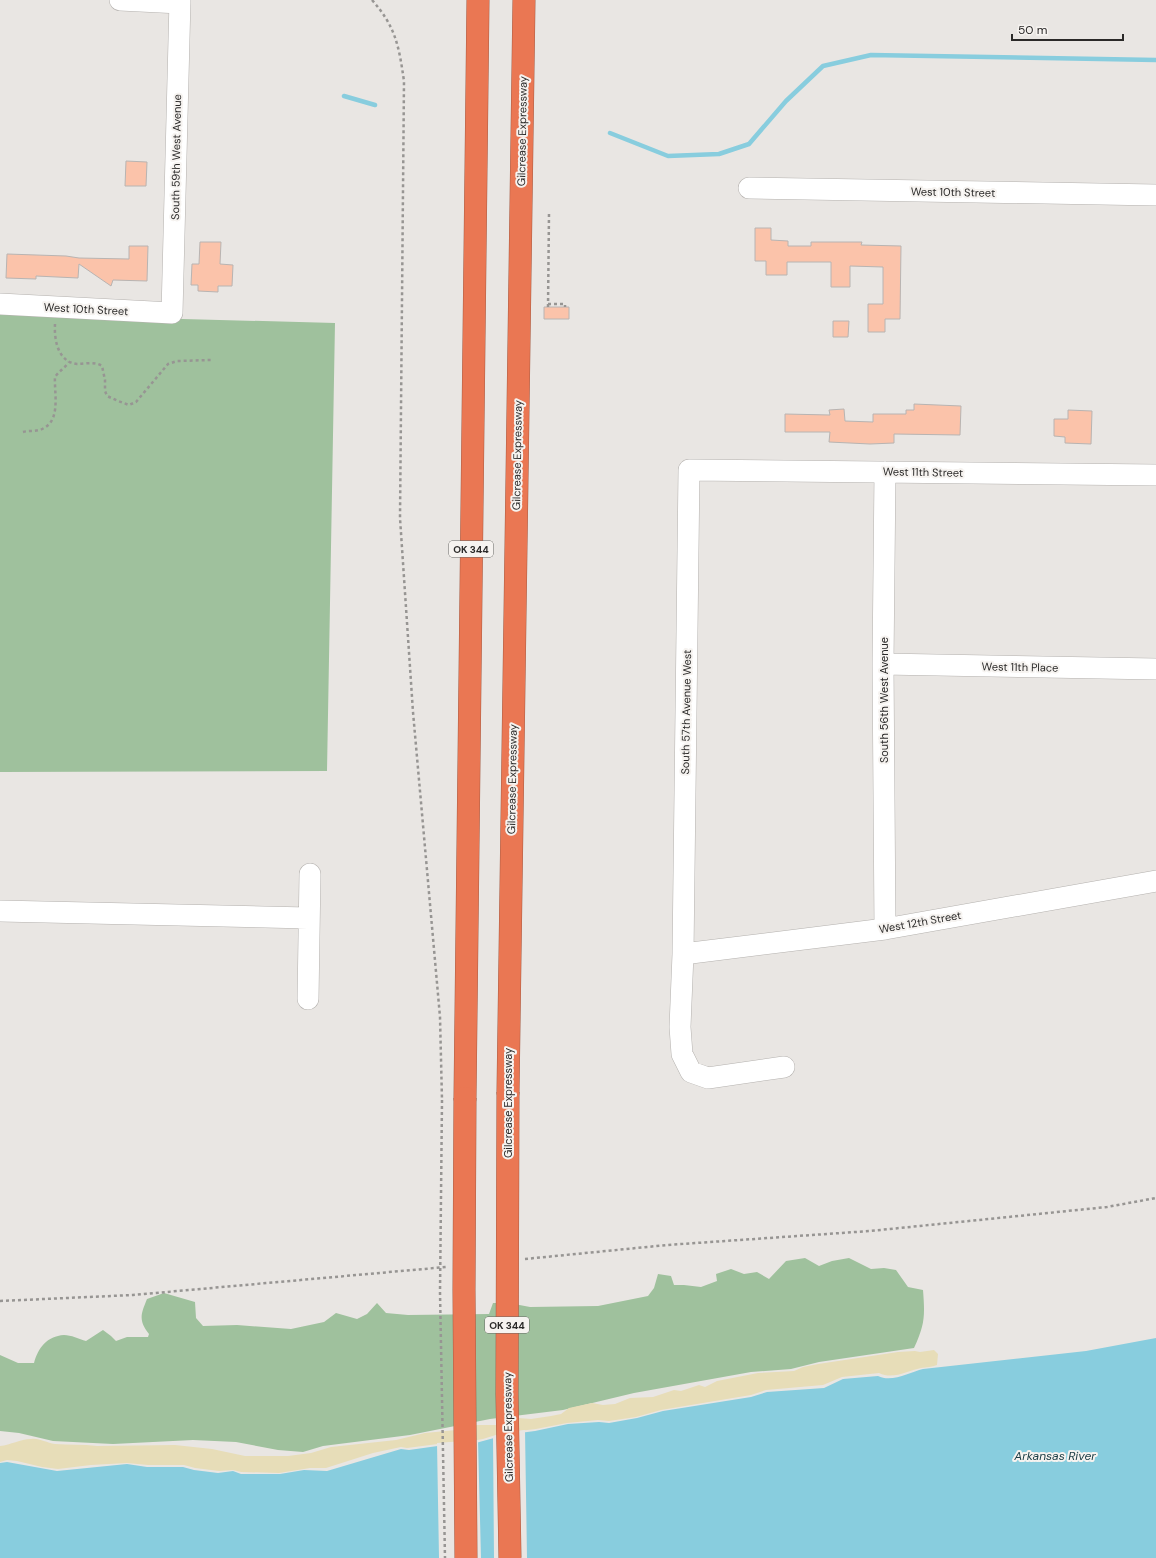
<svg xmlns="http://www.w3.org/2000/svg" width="1156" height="1558" viewBox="0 0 1156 1558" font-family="'DM Sans',sans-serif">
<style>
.green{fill:#9fc19d}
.sand{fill:#e7ddb8}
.water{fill:#88cdde}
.pier{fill:#e9e6e3}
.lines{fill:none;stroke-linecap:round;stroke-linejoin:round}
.stream{stroke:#88cdde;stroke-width:4.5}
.building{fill:#fbc3aa;stroke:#b8b4b2}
.minor-casing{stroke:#b4b1ae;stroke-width:22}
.highway-casing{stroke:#a75c44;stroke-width:23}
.path{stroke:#979593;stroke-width:2.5;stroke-dasharray:3 3;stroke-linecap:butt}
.minor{stroke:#fff;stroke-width:21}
.highway{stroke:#ea7753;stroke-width:22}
.highway-bridge-casing{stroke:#a75c44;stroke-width:23;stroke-linecap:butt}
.path-bridge{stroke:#979593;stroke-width:2.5;stroke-dasharray:3 3;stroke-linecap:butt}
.highway-bridge{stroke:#ea7753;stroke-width:22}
.labels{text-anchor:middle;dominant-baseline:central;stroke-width:4;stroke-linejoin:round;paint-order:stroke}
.shield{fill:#f6f3f0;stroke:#676664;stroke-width:1}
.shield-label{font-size:10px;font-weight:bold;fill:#2a2928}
.street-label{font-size:11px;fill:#2a2928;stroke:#f6f3f0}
.water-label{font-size:12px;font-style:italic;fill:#1a3c44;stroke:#f6f3f0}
</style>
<rect width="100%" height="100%" fill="#e9e6e3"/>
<path class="green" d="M0,314L335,323L327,771L0,772Z
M805,1258L819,1266L832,1261L849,1258L871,1269L884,1268L896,1270L908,1287L923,1290C925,1316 925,1324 914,1348L819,1362L791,1369L751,1372L634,1393L563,1410L490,1419L410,1435L323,1446L303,1452L278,1450L236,1442L193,1440L113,1444L53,1441L19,1433L0,1431V1355L18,1363H34C38,1348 47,1336 64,1335C71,1335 79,1339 86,1341L103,1330L111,1336L116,1341L127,1337H148L149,1334C138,1320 141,1314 147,1299L164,1293L195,1302L196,1318L203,1326L237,1325L291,1329L324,1322L336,1313L357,1319L367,1314L377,1303L386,1313L408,1315L489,1314L493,1303H509L530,1307L598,1306L648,1296L654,1288L658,1274L671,1276L674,1285H684L701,1287L717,1281L716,1274L731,1269L744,1274L757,1272L769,1279L786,1261Z"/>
<path class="sand" d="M934,1350L938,1354L937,1365C932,1367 927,1367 921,1368C907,1371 893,1380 879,1373L842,1377L823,1385L766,1390L751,1395L661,1410L636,1417L609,1421L598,1420L567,1423L536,1429L502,1433L483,1439L472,1441H461L407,1448L401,1447L373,1453L326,1468H310L279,1473L241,1472L233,1470L219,1471L195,1468L184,1465H148L127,1463L91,1465L58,1469L42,1467L17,1461L7,1460L0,1462V1446C11,1445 20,1439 31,1439C40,1438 46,1443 55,1444C69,1445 83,1444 97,1446L175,1445L212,1449L245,1456H288L311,1453L331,1447L396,1440L425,1433L456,1430L474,1425H497L518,1418L531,1419L551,1416L561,1414L569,1408L578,1406L592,1403L603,1405L615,1404L630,1398L653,1397L674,1390L681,1391L699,1385L705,1387L717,1381L758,1373L794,1371L803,1367L818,1364L898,1352L915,1351L920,1352Z"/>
<path class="water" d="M1156,1338V1558H0V1463L7,1462L57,1471L127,1464L147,1467H183L194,1470L218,1473L233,1471L241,1474H280L304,1470L327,1471L401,1449L409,1450L459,1443L472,1444L494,1438L503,1435L535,1431L568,1424L599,1422L609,1423L637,1418L663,1411L751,1397L767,1392L824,1388L843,1379L878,1376C892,1383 910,1372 923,1369L1086,1351Z"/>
<path class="pier" d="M525,1430L527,1558H494L493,1437L503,1433Z
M478,1440L481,1558H439L437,1443Z"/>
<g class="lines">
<path class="stream" d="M344,96L375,105
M610,133L668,156L719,154L749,144L786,101L823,66L871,55L1156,60"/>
</g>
<path class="building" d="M126,161L147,162L146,186H125Z
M755,228H771V240L788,241V246H811V242H862L861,245L901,246L900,319H885V332H868V304H883V267L850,266V287H831V262H787V275H766V261H755Z
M200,242H221L220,264L233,265L232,286H218V292L198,291V285H191L192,264H199Z
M129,246H148L147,281L113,280L111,286L79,264L78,278L36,276V279L6,278L7,254L66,256L79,258L129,259Z
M544,307H569V319H544Z
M833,321H849L848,337H833Z
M914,404L961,406L960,435L894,434V443L870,444L829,442L830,432H785V414L830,415L829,410L844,409L845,421L873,422V414H906V410H914Z
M1068,410L1092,411L1091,444L1065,443V437L1054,436V419H1068Z"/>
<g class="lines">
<g class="minor-casing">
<path id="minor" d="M120,0L180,3
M749,188L1156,195
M0,304L172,313L180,0
M883,664L1156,669
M0,911L308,918
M885,929L883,664L885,472
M683,954L885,929L1156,881
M308,999L310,874
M784,1067L708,1078L691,1072L682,1054L680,1027L683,954L689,470L1156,475"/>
</g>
<g class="highway-casing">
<path id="highway" d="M508,1092L524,0
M465,1098L478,0"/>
</g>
<path class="path" d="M372,0C396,27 399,47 404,81L400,518L413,712L440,1017L442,1100
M548,304H565V307
M548,307L549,213
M55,324C54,340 58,362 77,364C85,364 95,361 102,366L105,380V391L107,396L118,401L129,405L136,402L168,364L177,361L211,360
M23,432C30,430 38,432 44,428C61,419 54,392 55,377C59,371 65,368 69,362
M525,1259L667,1245L870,1231L1107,1207L1156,1198
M0,1301L133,1295L446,1267"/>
<use href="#minor" class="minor"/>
<use href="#highway" class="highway"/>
<g class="highway-bridge-casing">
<path id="highway-bridge" d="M508,1092L507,1395L510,1558
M465,1098L464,1290L466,1558"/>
</g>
<path class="path-bridge" d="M442,1100L440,1292L445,1558"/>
<use href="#highway-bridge" class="highway-bridge"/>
</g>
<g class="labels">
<g class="shield">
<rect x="449" y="541" width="44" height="16" rx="3"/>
<rect x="485" y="1317" width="44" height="16" rx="3"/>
</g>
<g class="shield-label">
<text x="471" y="549">OK 344</text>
<text x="507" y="1325">OK 344</text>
</g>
<g class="street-label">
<text transform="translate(522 131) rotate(-89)">Gilcrease Expressway</text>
<text transform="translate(176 157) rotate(-89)">South 59th West Avenue</text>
<text transform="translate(953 192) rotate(1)">West 10th Street</text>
<text transform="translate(86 309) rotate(3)">West 10th Street</text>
<text transform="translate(517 455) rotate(-89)">Gilcrease Expressway</text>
<text transform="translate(923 472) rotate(1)">West 11th Street</text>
<text transform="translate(1020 667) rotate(1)">West 11th Place</text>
<text transform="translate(884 700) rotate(-90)">South 56th West Avenue</text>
<text transform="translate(686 712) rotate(-89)">South 57th Avenue West</text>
<text transform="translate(512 779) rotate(-89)">Gilcrease Expressway</text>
<text transform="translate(920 922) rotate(-10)">West 12th Street</text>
<text transform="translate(508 1103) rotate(-90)">Gilcrease Expressway</text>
<text transform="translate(508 1427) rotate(-91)">Gilcrease Expressway</text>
</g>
<g class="water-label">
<text x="1055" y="1456">Arkansas River</text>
</g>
</g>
<path d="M1012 34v6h111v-6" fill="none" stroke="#2a2928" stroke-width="2"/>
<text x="1018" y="34" font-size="12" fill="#2a2928" stroke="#f6f3f0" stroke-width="3" paint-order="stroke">50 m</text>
</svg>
